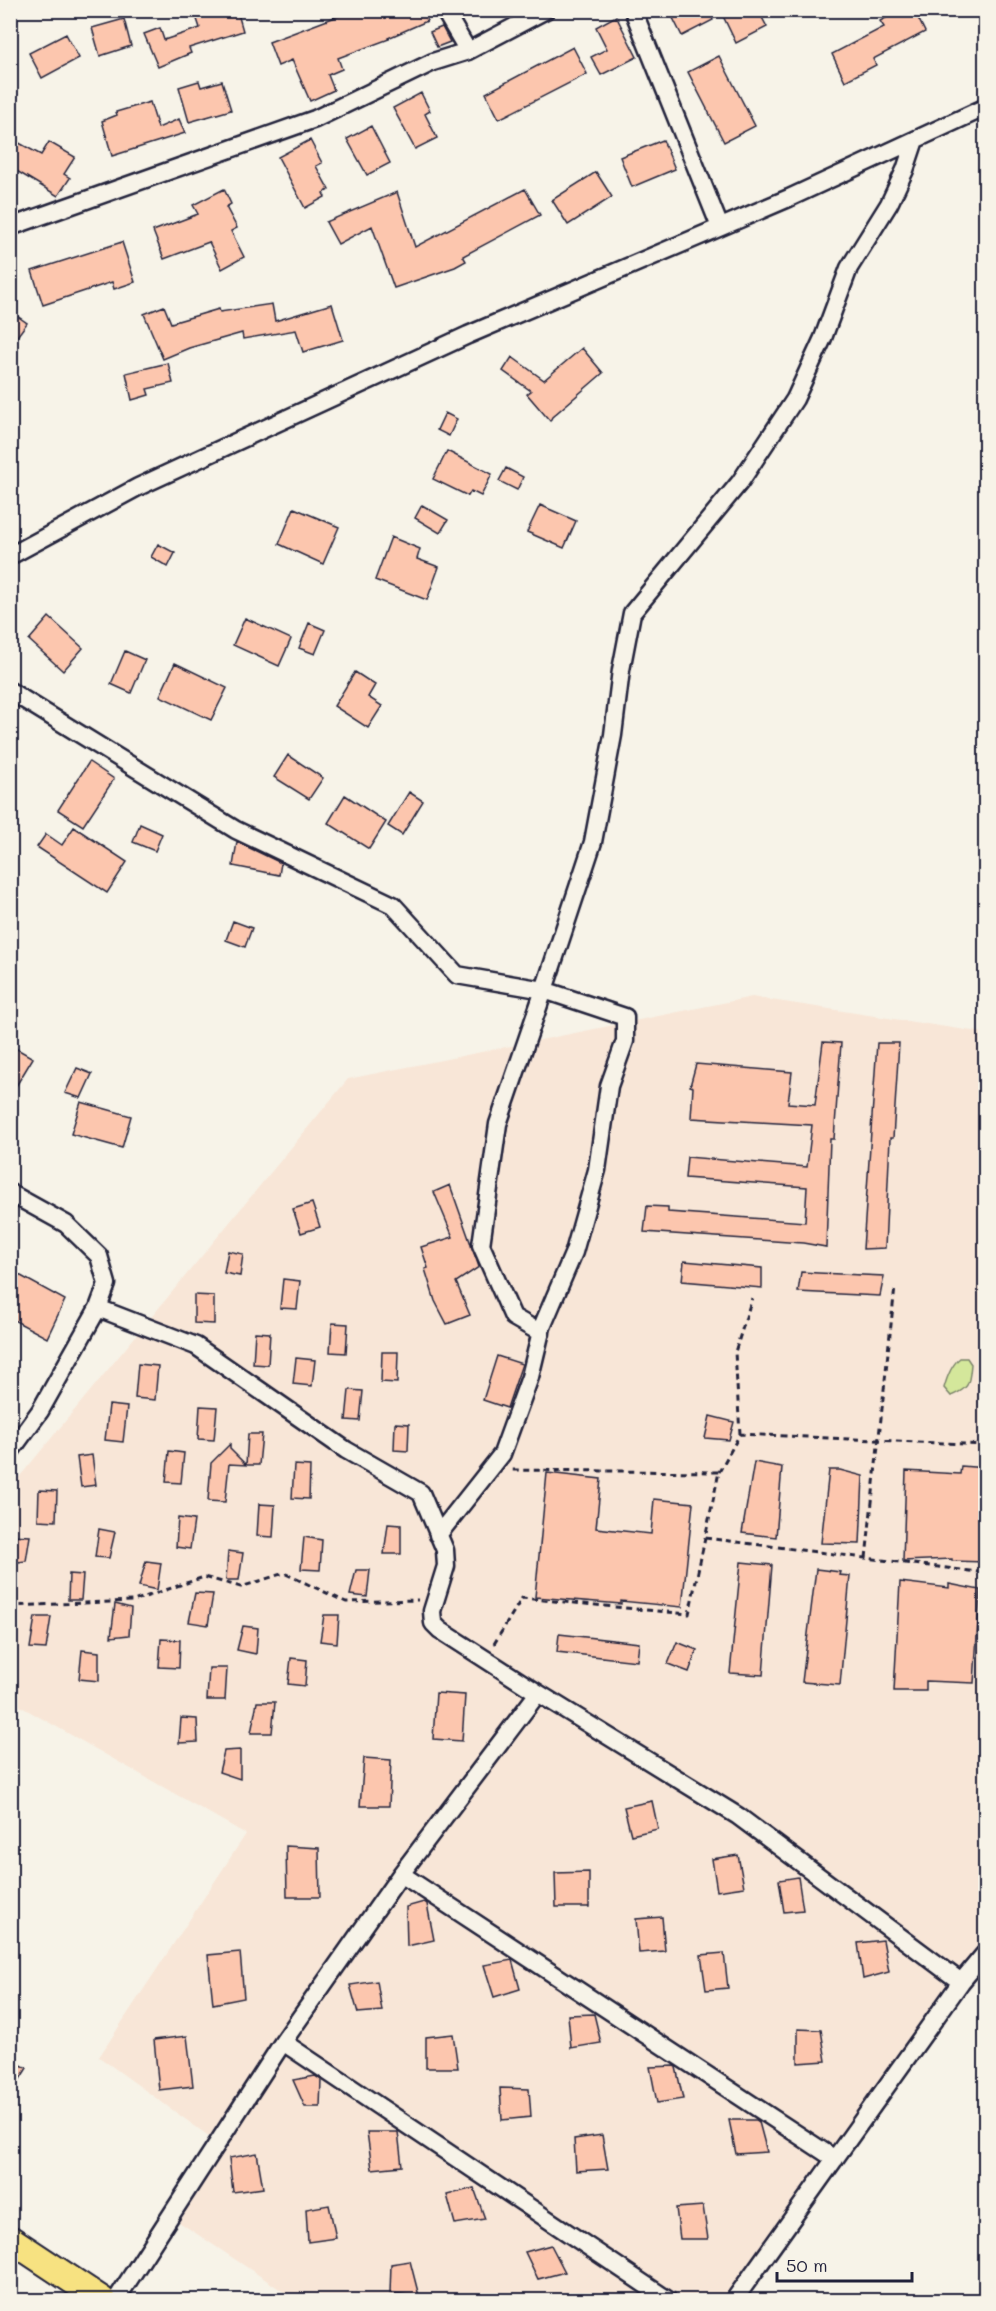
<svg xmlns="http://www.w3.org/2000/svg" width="996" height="2311" viewBox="0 0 996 2311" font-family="Mali,sans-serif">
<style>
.built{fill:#f8e6d7}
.green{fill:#d4e79b;stroke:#7b846b;stroke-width:1.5}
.building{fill:#fcc6ae;stroke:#22223b;stroke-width:1.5}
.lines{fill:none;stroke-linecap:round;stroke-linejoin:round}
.street-casing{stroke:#22223b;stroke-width:21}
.primary-casing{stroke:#22223b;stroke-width:30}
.path{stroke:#22223b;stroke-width:3;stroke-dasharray:6 4.5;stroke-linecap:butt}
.street{stroke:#f7f3e8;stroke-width:16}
.primary{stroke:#f7e281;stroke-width:26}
</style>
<rect width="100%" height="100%" fill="#f7f3e8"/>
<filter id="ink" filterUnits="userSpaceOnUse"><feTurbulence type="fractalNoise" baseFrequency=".0167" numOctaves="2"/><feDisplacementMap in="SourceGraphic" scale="12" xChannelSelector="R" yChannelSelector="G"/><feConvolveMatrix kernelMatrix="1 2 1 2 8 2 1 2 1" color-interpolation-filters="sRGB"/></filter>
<g filter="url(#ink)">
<path class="built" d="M752,997L985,1033V1954L835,2159L723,2300H296L170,2216L217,2142L99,2057L246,1834L11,1701V1487L348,1079Z"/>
<path class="green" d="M960,1358H967L971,1364C969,1384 970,1388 951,1396L944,1388C947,1377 951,1365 960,1358Z"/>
<path class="building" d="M194,10H237L243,31L189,48L191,53L158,67L144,34L160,28L164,40L200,28Z
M354,10H423L427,21L388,38L389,39L338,58L342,69L328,75L334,90L310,101L292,60L278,66L269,42Z
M669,10H708L713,20L682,36Z
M733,10H758L767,27L736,43L723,16Z
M901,10H914L925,32L873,59L876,65L845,81L832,54L884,27L880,21Z
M616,16L637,57L601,75L591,57L607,49L596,27Z
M124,19L131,46L100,56L92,28Z
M442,27L450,42L437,47L430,32Z
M66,34L79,58L42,78L29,53Z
M573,47L587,74L499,119L486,93Z
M719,56L755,126L724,142L688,72Z
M199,81L201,87L222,81L231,110L189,122L179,87Z
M421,93L430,111L425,114L437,138L415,149L393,108Z
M150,102L158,128L179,119L185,133L112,156L102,121L117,115L116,112Z
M371,126L390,163L367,175L347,139Z
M10,138L41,155L49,142L75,157L64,174L70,178L58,196L10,167Z
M310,140L322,163L316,166L329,190L323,193L325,197L305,208L278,157Z
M663,140L675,169L632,187L620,157Z
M596,172L612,197L568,225L552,200Z
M224,189L231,204L226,207L237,228L231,231L244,257L222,269L209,242L164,259L153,231L198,214L193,205Z
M525,189L540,215L463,256L466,261L455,267L394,288L372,226L338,244L326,222L397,192L415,247Z
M122,242L135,282L114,289L112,282L43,305L32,271Z
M272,304L275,321L332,304L343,340L303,352L296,330L243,339L242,333L189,348L163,359L144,314L164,306L171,323L219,309L220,312Z
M10,311L27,323L10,346Z
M582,348L603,373L552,417L550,421L527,394L531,391L503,371L512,357L544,380Z
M168,363L173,383L147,389L149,395L132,400L126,373Z
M445,413L457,419L449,436L437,430Z
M447,451L492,474L481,496L471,491L468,496L433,479Z
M506,468L523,477L517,490L499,481Z
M422,505L448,520L440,533L415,518Z
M540,505L576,521L564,548L527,532Z
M294,508L339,527L323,564L279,544Z
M391,537L420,549L417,559L439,567L427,600L375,580Z
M158,544L175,553L168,567L151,557Z
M49,617L83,648L63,671L29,640Z
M245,618L291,639L279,666L233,645Z
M309,623L325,630L315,654L299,648Z
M125,651L145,660L131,693L111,684Z
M175,663L227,688L211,720L160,696Z
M355,672L375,685L368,697L382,706L368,728L334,706Z
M288,755L323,778L309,799L274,777Z
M89,762L114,779L83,826L58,810Z
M409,792L423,801L402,835L388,826Z
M345,795L386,822L369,849L328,823Z
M140,824L162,834L155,851L133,842Z
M74,827L127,862L107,893L37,847L46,834L62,845Z
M237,842L281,863L279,875L233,866Z
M233,921L252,928L245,947L226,940Z
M823,1042L841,1043L834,1139H830L826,1247L803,1243L644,1232L647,1206L668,1207V1212L805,1222L807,1187L685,1178L687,1157L807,1167L812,1125L691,1118L693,1087L690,1086L696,1064L792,1072L788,1103L815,1105Z
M877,1043H899L893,1138H890L885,1248L863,1249Z
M10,1045L33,1058L10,1096Z
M77,1068L92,1074L81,1098L65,1093Z
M81,1102L131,1116L122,1148L71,1134Z
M450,1185L479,1267L456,1282L470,1315L447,1324L435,1301L425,1269L428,1268L421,1247L453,1237L434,1192Z
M312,1203L320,1227L301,1233L293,1209Z
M228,1251L243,1254L240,1276L224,1273Z
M684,1261L762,1268V1288L682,1281Z
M10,1270L65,1300L47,1338L10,1318Z
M801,1272L818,1273L884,1276L880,1296L798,1292Z
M283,1279L300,1281L297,1309L280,1308Z
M194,1295L214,1296V1324L194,1323Z
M332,1323L348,1324L346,1353L330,1352Z
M255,1332L270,1333L268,1365L253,1364Z
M382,1352H398L397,1383L381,1382Z
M497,1356L522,1364L507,1408L483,1400Z
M296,1358L315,1360L312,1386L293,1384Z
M138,1364L158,1366L155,1400L135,1398Z
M349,1390L363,1391L360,1421L346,1420Z
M109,1405L127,1407L123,1442L105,1440Z
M200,1406L217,1407L214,1440L198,1439Z
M710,1416L734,1422L729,1440L705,1438Z
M395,1423L409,1424L408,1451L394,1450Z
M248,1434H262L259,1465H246Z
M230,1444V1449L246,1465L229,1464L225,1502L208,1501L211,1463Z
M169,1451L184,1453L181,1483L166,1482Z
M92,1455L96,1485L81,1487L77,1457Z
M754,1462L782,1467L776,1537L742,1533Z
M294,1465L310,1466L309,1499L292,1498Z
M961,1466L986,1468V1562L952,1561V1559L903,1561L906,1471L960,1474Z
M829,1470H840L863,1476L860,1544L821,1543Z
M547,1473L601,1479L596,1528L651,1534L654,1499L693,1503L682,1607L621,1601V1604L535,1597Z
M39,1490L57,1491L56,1521L38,1520Z
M259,1504L275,1505L273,1537L257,1536Z
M178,1518L194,1520L190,1549L176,1547Z
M388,1524L401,1525V1554H384Z
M99,1529L115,1532L109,1558L95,1557Z
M10,1535L30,1536L26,1561L10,1563Z
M304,1537L322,1540L320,1570L301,1569Z
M228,1551L243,1553L239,1580H226Z
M146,1561L161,1563L157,1590L139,1586Z
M741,1562L772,1565L763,1675L730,1673Z
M816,1569L840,1572L839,1575L850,1576L840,1685L802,1682Z
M356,1570H370L367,1597L350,1595Z
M69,1574L83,1575L81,1600H68Z
M900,1582L949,1588V1584L980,1590L974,1683L926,1681V1691H894Z
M195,1593L213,1594L208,1625L189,1622Z
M115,1604L131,1608L129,1635L111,1637Z
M324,1615H339L337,1643L320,1641Z
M35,1617H51L46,1649L30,1648Z
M243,1626L258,1628L256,1654L237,1650Z
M559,1634L639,1643L637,1661L557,1652Z
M161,1639L180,1640L179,1668L159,1667Z
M677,1642L697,1650L689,1672L668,1664Z
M82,1650L99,1652V1681L79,1679Z
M291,1658L307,1660L305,1686L288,1684Z
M209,1668H227L225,1700H207Z
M436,1693L465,1695L462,1741L433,1739Z
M257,1702H275L272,1733H251Z
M181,1718L197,1719L198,1742L179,1743Z
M240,1750V1779L219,1772L224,1751Z
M364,1758L391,1760L389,1806H360Z
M652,1801L658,1829L631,1835L624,1807Z
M286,1846L319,1848L320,1897H287Z
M738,1855L744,1887L717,1891L712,1859Z
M589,1872V1907H556L555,1873Z
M798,1877L803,1910L784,1912L779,1880Z
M424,1902L427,1904L434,1940L407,1946L406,1907Z
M662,1917L665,1951L639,1953L636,1919Z
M883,1940L889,1972L863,1979L858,1943Z
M240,1952L244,1998L213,2004L208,1955Z
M724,1953L728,1988L706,1990L701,1955Z
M512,1960L520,1989L494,1997L484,1965Z
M377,1981L382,2011L358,2013L350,1985Z
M594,2014L601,2043L571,2048L568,2015Z
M798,2029L821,2030L826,2061L798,2063Z
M453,2034L458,2068H426V2037Z
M187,2036L193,2086L159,2090L154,2040Z
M10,2059L27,2068L10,2095Z
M674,2066L676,2067L683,2099L657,2103L650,2067Z
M315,2076L321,2080L320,2107H305L293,2080Z
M500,2088L529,2089L531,2117L502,2120Z
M729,2120H756L759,2122L767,2152L736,2154Z
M367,2132H398L402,2166L372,2169Z
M602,2135L608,2169L576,2171L574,2139Z
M257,2153L263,2188L233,2192L229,2158Z
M474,2188L485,2219L455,2224L447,2195Z
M329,2205L336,2238L308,2242L306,2209Z
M703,2206L708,2239H680L676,2208Z
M551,2245L565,2272L538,2279L525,2252Z
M410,2261L419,2296L390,2293L391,2264Z"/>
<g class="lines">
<g class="street-casing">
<path id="street" d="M444,10L468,51
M633,10L720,227
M10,227L315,119L433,62L468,51L546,10
M10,556L138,487L468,335L789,198L986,107
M10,691L236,830L393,905L457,975L544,990L498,1124L481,1245L513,1317L541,1333
M10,1193L66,1224L99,1256L107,1284L98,1308L40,1411L10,1452
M98,1308L196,1346L346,1450L421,1493L445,1550L446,1566L432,1611L433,1623L440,1630L538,1693L738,1816L961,1982
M438,1535L502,1454L530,1377L542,1327L574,1252L597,1170L609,1086L625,1041V1017L544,990L593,842L613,735L621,670L632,613L740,482L795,399L823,338L849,268L889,204L905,170L915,140
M401,1874L835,2159
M283,2042L668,2300
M116,2300L283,2042L401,1874L538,1693
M734,2300L961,1982L986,1952"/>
</g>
<g class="primary-casing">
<path id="primary" d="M10,2239L102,2300"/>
</g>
<path class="path" d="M740,1434L735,1352L752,1298
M719,1472L740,1434L986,1445
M705,1538L986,1573
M866,1558L895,1287
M10,1606L133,1601L204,1577L241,1587L284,1573L346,1602L418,1600
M494,1644L522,1598L689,1614L719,1472L510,1470"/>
<use href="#street" class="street"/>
<use href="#primary" class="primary"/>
</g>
</g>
<rect width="996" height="2311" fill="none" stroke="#f7f3e8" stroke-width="36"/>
<rect x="18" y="18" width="960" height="2275" fill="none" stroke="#22223b" stroke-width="2" filter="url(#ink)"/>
<path d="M777 2272v9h135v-9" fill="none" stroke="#22223b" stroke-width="3"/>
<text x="786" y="2272" font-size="18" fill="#22223b" stroke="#f7f3e8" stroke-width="4.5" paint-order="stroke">50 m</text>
</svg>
